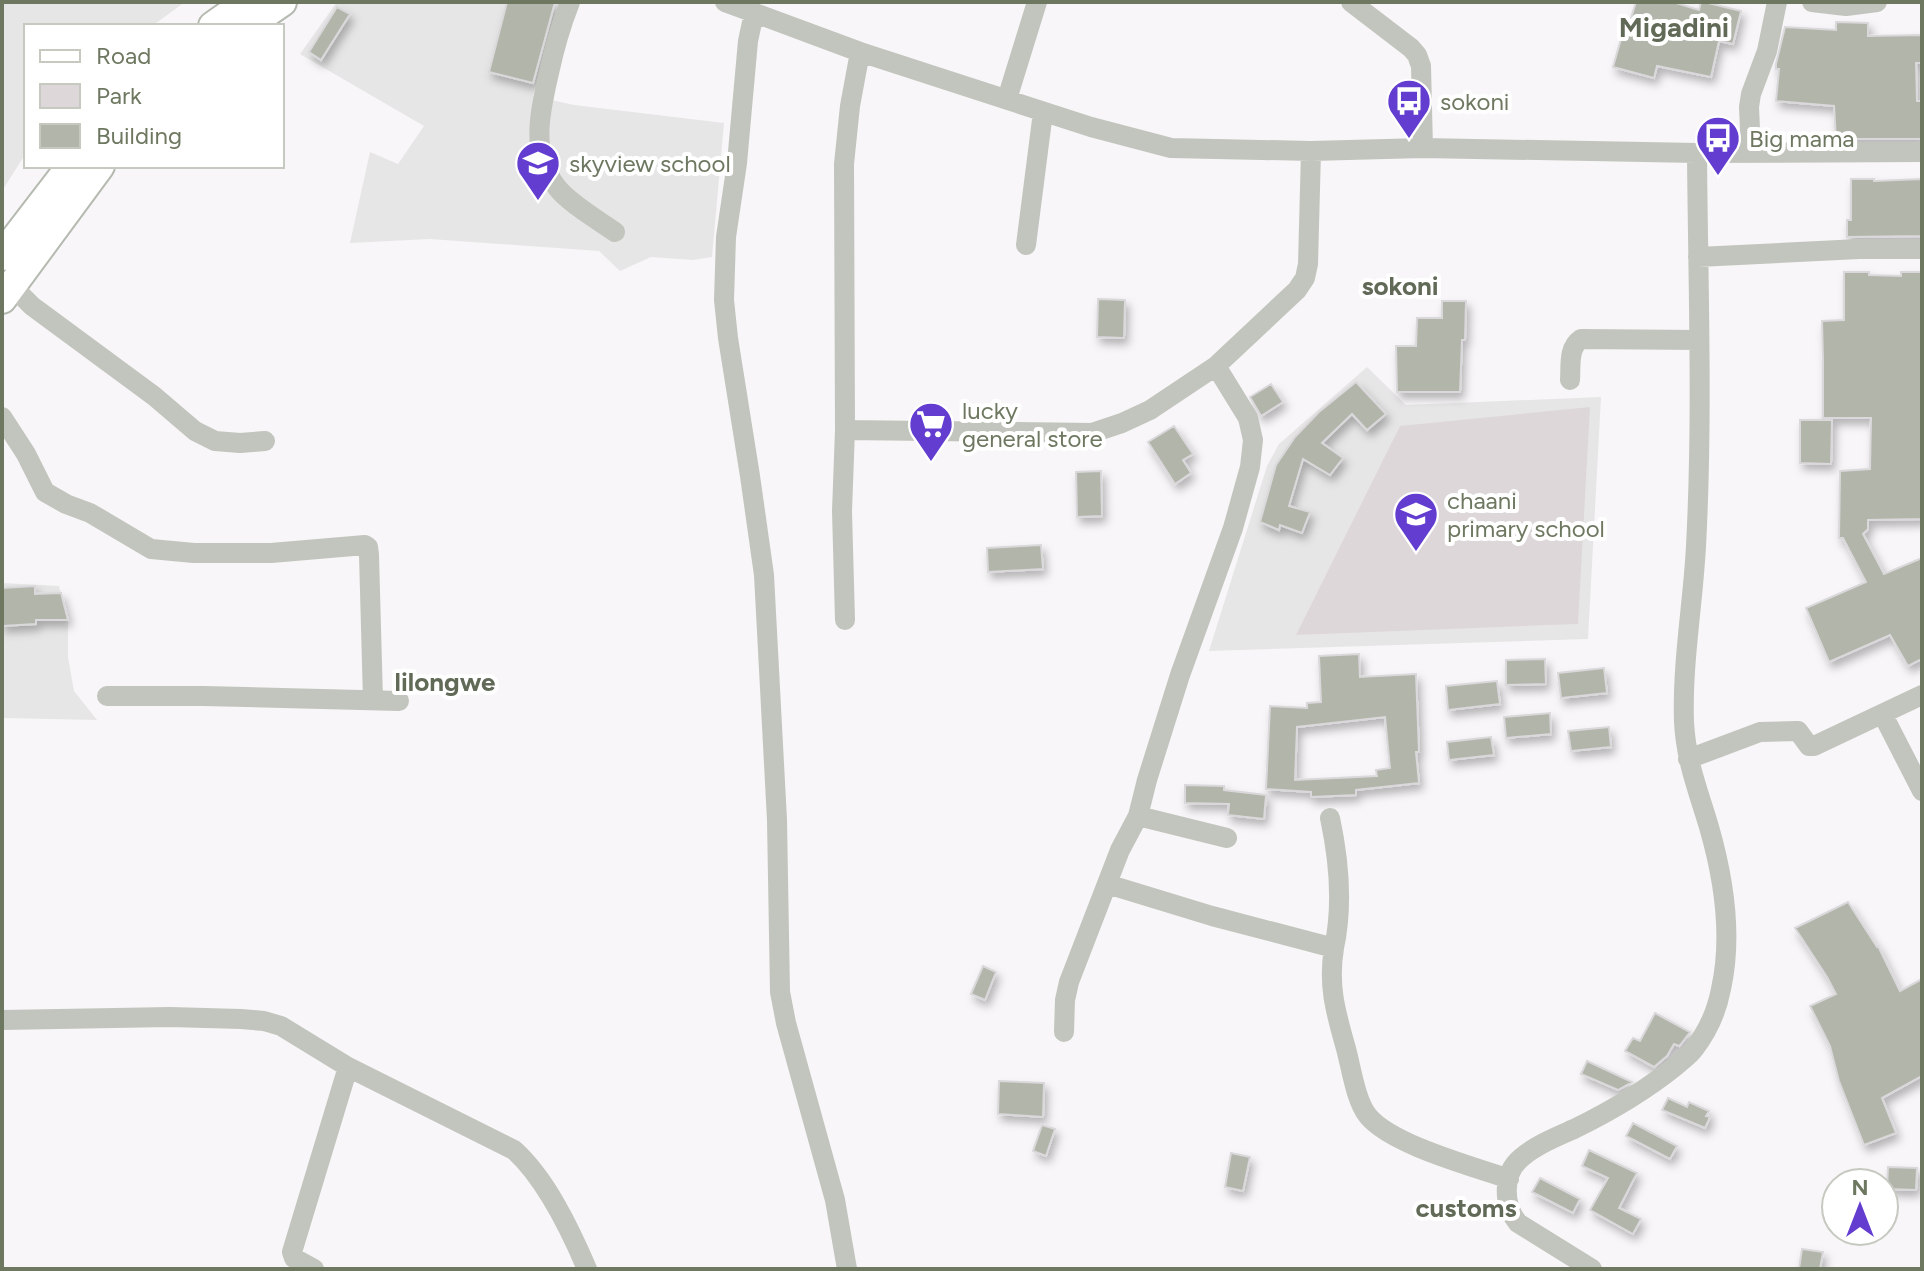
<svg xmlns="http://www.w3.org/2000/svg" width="1924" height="1271" viewBox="0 0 1924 1271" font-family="Figtree,sans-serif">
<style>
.built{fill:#e7e6e6}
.green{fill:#ded7da}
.building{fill:#b1b5aa;stroke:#dad8da;stroke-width:2;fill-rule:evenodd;filter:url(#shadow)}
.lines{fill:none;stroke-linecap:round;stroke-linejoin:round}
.secondary-casing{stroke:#b5bab0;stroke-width:32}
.street{stroke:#c2c5bd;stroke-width:20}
.secondary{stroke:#fff;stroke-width:28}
.labels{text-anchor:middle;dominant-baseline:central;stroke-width:8;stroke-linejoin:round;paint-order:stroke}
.poi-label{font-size:24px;fill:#6e7861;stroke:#fff;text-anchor:start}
.neighbourhood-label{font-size:26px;font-weight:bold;fill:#616957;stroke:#fff}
.quarter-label{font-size:28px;font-weight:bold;fill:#616957;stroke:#fff}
</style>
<defs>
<filter id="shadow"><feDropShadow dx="3.5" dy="6" stdDeviation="4" flood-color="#0004"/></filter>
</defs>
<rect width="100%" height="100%" fill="#f8f6f8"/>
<path class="built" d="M2,2H185L152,26H26V153L2,191Z
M337,2H562L533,96L574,105L724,123L712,257L693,260L651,257L620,271L599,251L430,239L350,243L370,152L398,164L424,126L300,54Z
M1367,367L1406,405L1601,397L1588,639L1209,651L1267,466L1279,444Z
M2,583L59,586L68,620V657L74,691L97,720L2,718Z"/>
<path class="green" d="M1590,407L1578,624L1296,635L1400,426Z"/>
<path class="building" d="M507,2H555L533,83L489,72Z
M1636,2H1673L1699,10L1701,2H1704L1741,11L1733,44L1719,41L1711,77L1657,66L1654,78L1613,67L1621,39L1624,40Z
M337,7L350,14L321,60L309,52Z
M1836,22L1868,23V36L1922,35V63H1916L1917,101H1921V139H1836L1834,106L1776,101L1779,69H1776V64L1785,27L1836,30Z
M1851,179H1874V181L1922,179V236L1847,237V220H1851Z
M1844,272H1869V275L1901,276V272H1922V519L1868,520V529L1863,534L1884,574L1922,558V659L1908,666L1890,635L1829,662L1806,608L1866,582L1843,538H1839L1840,471L1870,469L1871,418H1823V359L1822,321L1844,320Z
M1098,299L1125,300L1124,338L1097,337Z
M1442,301H1466L1465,340H1462L1460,392H1397L1396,346H1416L1417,318H1442Z
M1356,382L1386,414L1367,430L1352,414L1322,443L1343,458L1330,475L1303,459L1289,506L1310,512L1302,533L1280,525L1279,530L1260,522L1276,465L1295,437L1319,412Z
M1271,384L1283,402L1261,416L1250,397Z
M1800,420H1832L1831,464L1800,463Z
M1174,426L1193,454L1183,460L1191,473L1175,484L1148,442Z
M1101,471L1102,516L1077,517L1076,472Z
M1041,545L1043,569L988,572L987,548Z
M35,586V594L61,593L68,620H36V624L2,626V588Z
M1359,654L1360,677L1416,674L1419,752H1416L1419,783L1356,790V795L1311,797V792L1266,789L1270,706L1307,708V703L1321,702L1319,656ZM1385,717L1390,768L1376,770L1377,776L1295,780L1297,727Z
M1545,659L1546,684L1506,685V660Z
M1604,668L1607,693L1561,698L1558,673Z
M1497,681L1500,704L1448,710L1446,686Z
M1550,713L1551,734L1506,738L1504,717Z
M1609,727L1611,747L1571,751L1568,731Z
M1491,737L1494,755L1449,760L1447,742Z
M1185,785L1224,786V790L1266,795L1264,819L1228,815L1229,804L1185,803Z
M1848,902L1877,947L1878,946L1900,991L1922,979V1076L1882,1098L1896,1133L1864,1145L1839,1081L1830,1046L1810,1006L1836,994L1827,977L1795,928Z
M983,966L996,972L985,1000L971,994Z
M1655,1013L1690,1032L1681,1044L1679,1046L1674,1044L1667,1056L1654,1067L1625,1051L1633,1038L1640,1041Z
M1587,1061L1632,1082L1618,1090L1581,1074Z
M999,1081L1044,1083L1043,1117L998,1114Z
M1668,1098L1687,1107L1689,1102L1709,1111L1706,1116L1710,1117L1705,1128L1662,1110Z
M1633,1123L1677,1146L1670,1159L1626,1136Z
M1042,1125L1055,1129L1046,1156L1033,1151Z
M1589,1150L1637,1173L1619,1208L1641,1219L1633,1234L1590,1210L1608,1178L1582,1166Z
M1231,1153L1250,1157L1243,1191L1225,1187Z
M1888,1167L1917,1168L1916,1190L1887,1189Z
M1540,1178L1580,1199L1573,1213L1532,1192Z
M1802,1249L1823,1252L1820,1269H1799Z"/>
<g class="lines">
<g class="secondary-casing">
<path id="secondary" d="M213,26L247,2
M247,26L282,2
M2,256L71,166
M2,299L100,166"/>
</g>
<path class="street" d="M570,2C561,25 554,49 549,73C540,112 530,152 556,186C567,202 598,220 615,232
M725,2L860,52L1091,127L1171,148L1311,151L1423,148L1697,153L1922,152
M1351,2L1411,48L1417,55L1421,66L1423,148
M1812,2L1846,6L1877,2
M754,13L748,41L737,163L726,237L724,300L728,338L750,476L764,575L777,820L780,992L786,1023L835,1200L847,1269
M1007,99L1037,2
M1751,151L1749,107L1751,94L1767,51L1777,2
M1026,245L1043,112
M1698,257L1859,249H1922
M10,289L20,294L32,306L154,396L195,431L215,441L240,443L265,441
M1570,380C1571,365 1568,348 1581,339L1699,340
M2,417L26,454L45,492L66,504L90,513L151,549L194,553H271L365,545L368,547L369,555L373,700
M845,430L1092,433L1122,423L1150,410L1216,366L1297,290L1305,278L1308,264L1311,151
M845,620L842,511L845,430L844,164L850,106L860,52
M107,696H203L399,701
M1883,715L1922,791
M1688,759L1760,732L1798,731L1809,746H1814L1922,695
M1138,816L1227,838
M1330,818C1339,860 1343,906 1334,948
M1107,884L1212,916L1334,948C1328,984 1335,1010 1345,1045C1351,1065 1355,1100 1368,1116C1392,1145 1472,1166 1509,1179
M2,1020L170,1017L241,1019L264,1021L281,1026L348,1067L514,1150C546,1179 570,1229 587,1269
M1064,1032L1065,1000L1069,982L1120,850L1138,816L1147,780L1180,675L1233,528L1250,467L1253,440L1248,418L1216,366
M314,1269L294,1258L292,1252L348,1067
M1592,1269L1518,1223C1503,1205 1502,1174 1521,1158C1536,1145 1556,1137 1574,1129C1611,1111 1645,1091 1677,1065C1682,1060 1690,1055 1694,1049C1708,1031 1717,1010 1721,989C1733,935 1724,879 1709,827C1698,790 1686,761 1684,722C1682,663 1693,604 1696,546C1703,415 1698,284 1697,153"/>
<use href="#secondary" class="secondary"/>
</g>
<defs>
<g id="bus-pin" transform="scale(2.3)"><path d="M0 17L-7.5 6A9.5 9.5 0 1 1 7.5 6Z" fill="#633dd0" stroke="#fff"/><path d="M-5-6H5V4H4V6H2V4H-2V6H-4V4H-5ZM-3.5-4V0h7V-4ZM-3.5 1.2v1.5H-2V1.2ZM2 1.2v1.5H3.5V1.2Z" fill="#fff"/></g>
<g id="school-pin" transform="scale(2.3)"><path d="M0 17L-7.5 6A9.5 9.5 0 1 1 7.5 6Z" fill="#633dd0" stroke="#fff"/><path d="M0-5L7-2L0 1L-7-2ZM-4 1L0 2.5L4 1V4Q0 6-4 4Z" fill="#fff"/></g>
<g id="supermarket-pin" transform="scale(2.3)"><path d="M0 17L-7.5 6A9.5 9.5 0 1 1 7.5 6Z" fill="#633dd0" stroke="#fff"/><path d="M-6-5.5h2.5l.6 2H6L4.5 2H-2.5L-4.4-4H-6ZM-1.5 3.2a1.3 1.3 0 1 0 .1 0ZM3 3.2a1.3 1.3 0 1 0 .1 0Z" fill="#fff"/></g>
</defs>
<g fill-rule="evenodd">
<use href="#bus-pin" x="1409" y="101"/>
<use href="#bus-pin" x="1718" y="138"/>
<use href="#school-pin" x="538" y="163"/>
<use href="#supermarket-pin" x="931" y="424"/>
<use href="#school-pin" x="1416" y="514"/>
</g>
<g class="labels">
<g class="poi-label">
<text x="1440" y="101">sokoni</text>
<text x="1749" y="138">Big mama</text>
<text x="569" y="163">skyview school</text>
<text x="962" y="410">lucky<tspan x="962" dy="28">general store</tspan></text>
<text x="1447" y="500">chaani<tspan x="1447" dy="28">primary school</tspan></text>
</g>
<g class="neighbourhood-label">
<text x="1400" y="286">sokoni</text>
<text x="445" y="682">lilongwe</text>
<text x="1466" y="1208">customs</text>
</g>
<g class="quarter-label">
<text x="1674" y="27">Migadini</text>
</g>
</g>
<rect width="1924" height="1271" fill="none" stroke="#6e7861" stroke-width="8"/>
<rect x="24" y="24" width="260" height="144" fill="#ffffff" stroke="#c5c9c0" stroke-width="2"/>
<rect x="40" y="50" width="40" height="12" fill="#ffffff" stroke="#c5c9c0" stroke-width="2"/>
<text x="96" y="64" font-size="24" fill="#6e7861">Road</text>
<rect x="40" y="84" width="40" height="24" fill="#ded7da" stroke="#c5c9c0" stroke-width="2"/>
<text x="96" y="104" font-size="24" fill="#6e7861">Park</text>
<rect x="40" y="124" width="40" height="24" fill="#b1b5aa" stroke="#c5c9c0" stroke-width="2"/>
<text x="96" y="144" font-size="24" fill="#6e7861">Building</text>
<g transform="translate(1860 1207)"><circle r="38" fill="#ffffff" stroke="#c5c9c0" stroke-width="2"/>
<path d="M0-6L14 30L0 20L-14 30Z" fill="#633dd0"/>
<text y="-12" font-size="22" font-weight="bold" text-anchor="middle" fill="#6e7861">N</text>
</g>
</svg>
